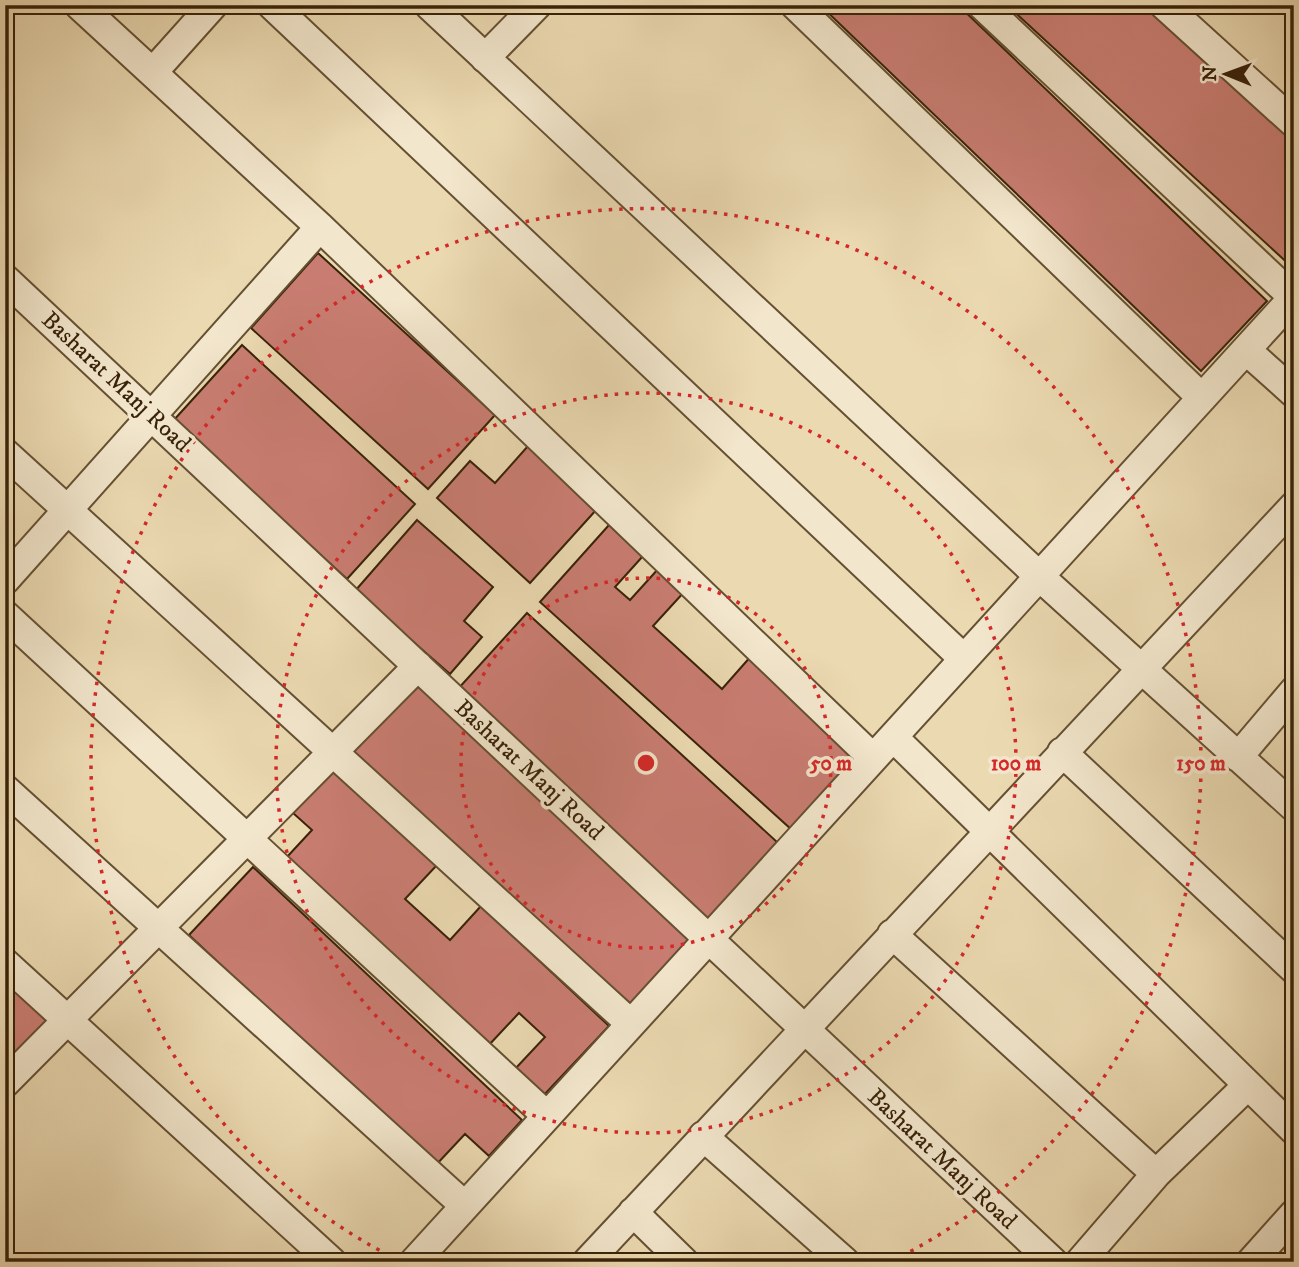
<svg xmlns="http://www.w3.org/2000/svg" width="1299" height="1267" viewBox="0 0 1299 1267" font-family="'IM FELL DW Pica',serif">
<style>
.building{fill:#c97d72;stroke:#382208;stroke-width:2}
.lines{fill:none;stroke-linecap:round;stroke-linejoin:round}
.minor-casing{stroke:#655032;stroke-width:32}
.minor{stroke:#f2e6cc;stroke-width:28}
.ring{fill:none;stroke:#d62828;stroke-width:3.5;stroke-dasharray:3.5 7}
.labels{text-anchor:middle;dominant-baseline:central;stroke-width:7;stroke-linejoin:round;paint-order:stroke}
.street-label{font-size:24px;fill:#382208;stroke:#f2e6cc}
.centre{fill:#d62828;stroke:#f2e6cc;stroke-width:3.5}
.ring-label{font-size:21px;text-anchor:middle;font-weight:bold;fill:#d62828;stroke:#f2e6cc;stroke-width:7;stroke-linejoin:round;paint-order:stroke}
</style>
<rect width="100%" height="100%" fill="#ebd9b1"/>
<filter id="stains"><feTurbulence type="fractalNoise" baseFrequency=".00286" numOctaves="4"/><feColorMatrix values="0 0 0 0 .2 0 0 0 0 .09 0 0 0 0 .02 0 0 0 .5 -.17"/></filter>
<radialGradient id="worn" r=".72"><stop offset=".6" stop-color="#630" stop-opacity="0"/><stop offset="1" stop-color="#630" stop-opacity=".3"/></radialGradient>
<path class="building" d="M820,5H958L1267,301L1201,371Z
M1007,5H1146L1294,141V269Z
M318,253L495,415L428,489L251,328Z
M242,345L415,504L347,579L173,421Z
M528,446L597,509L530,583L437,498L470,461L495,483Z
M417,520L493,587L464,621L482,637L450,674L355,591Z
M609,525L643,556L615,587L630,600L659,568L685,591L653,626L722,689L752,655L860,753L792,830L540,602Z
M527,613L777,842L708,919L457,690Z
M416,683L692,937L628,1007L352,753Z
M334,769L437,865L405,899L450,940L481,906L609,1026L543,1096L515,1069L545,1037L519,1013L488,1046L286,858L312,830L293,813Z
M253,867L522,1120L489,1156L465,1134L435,1166L189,935Z
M10,980L52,1016L5,1071V985Z"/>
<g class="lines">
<g class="minor-casing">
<path id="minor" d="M79,5L320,227L873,758
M272,5L964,659
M429,5L1039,576L1294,807
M795,5L1202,398
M982,5L1293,297
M1164,5L1294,123
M485,58L537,5
M153,72L213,5
M5,279L1053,1262
M1246,350L1294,393
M5,453L631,1024
M5,580L320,227
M5,615L547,1116
M893,737L1294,1130
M1062,752L1294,969
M1238,757L1294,691
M5,789L465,1206
M892,934L1156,1174L1080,1262
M5,963L332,1262
M5,1083L418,666
M703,1136L845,1262
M1156,1174L1248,1085
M633,1212L684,1262
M414,1262L1294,297
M587,1262L1294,506
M1251,1262L1294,1214"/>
</g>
<use href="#minor" class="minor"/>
</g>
<g class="ring">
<circle cx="646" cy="763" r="185"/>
<circle cx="646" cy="763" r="370"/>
<path d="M398 1260A555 555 0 1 1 894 1260"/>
</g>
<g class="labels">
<g class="street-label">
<text transform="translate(116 382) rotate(43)">Basharat Manj Road</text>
<text transform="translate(529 770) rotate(43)">Basharat Manj Road</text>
<text transform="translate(942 1159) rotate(43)">Basharat Manj Road</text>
</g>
</g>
<circle cx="646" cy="763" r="10" class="centre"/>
<g class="ring-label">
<text x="831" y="770">50 m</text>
<text x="1016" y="770">100 m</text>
<text x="1201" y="770">150 m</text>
</g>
<rect width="1299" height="1267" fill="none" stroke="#ebd9b1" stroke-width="28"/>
<rect x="7" y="7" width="1285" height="1253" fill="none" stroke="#382208" stroke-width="3.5"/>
<rect x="14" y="14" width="1271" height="1239" fill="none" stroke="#382208" stroke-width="2"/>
<g transform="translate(1226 74) rotate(271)" stroke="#f2e6cc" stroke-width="5" paint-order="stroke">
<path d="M0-5L12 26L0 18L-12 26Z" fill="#382208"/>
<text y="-10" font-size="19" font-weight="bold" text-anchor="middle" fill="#382208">N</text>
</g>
<rect width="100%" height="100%" filter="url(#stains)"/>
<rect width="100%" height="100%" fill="url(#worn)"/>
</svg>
